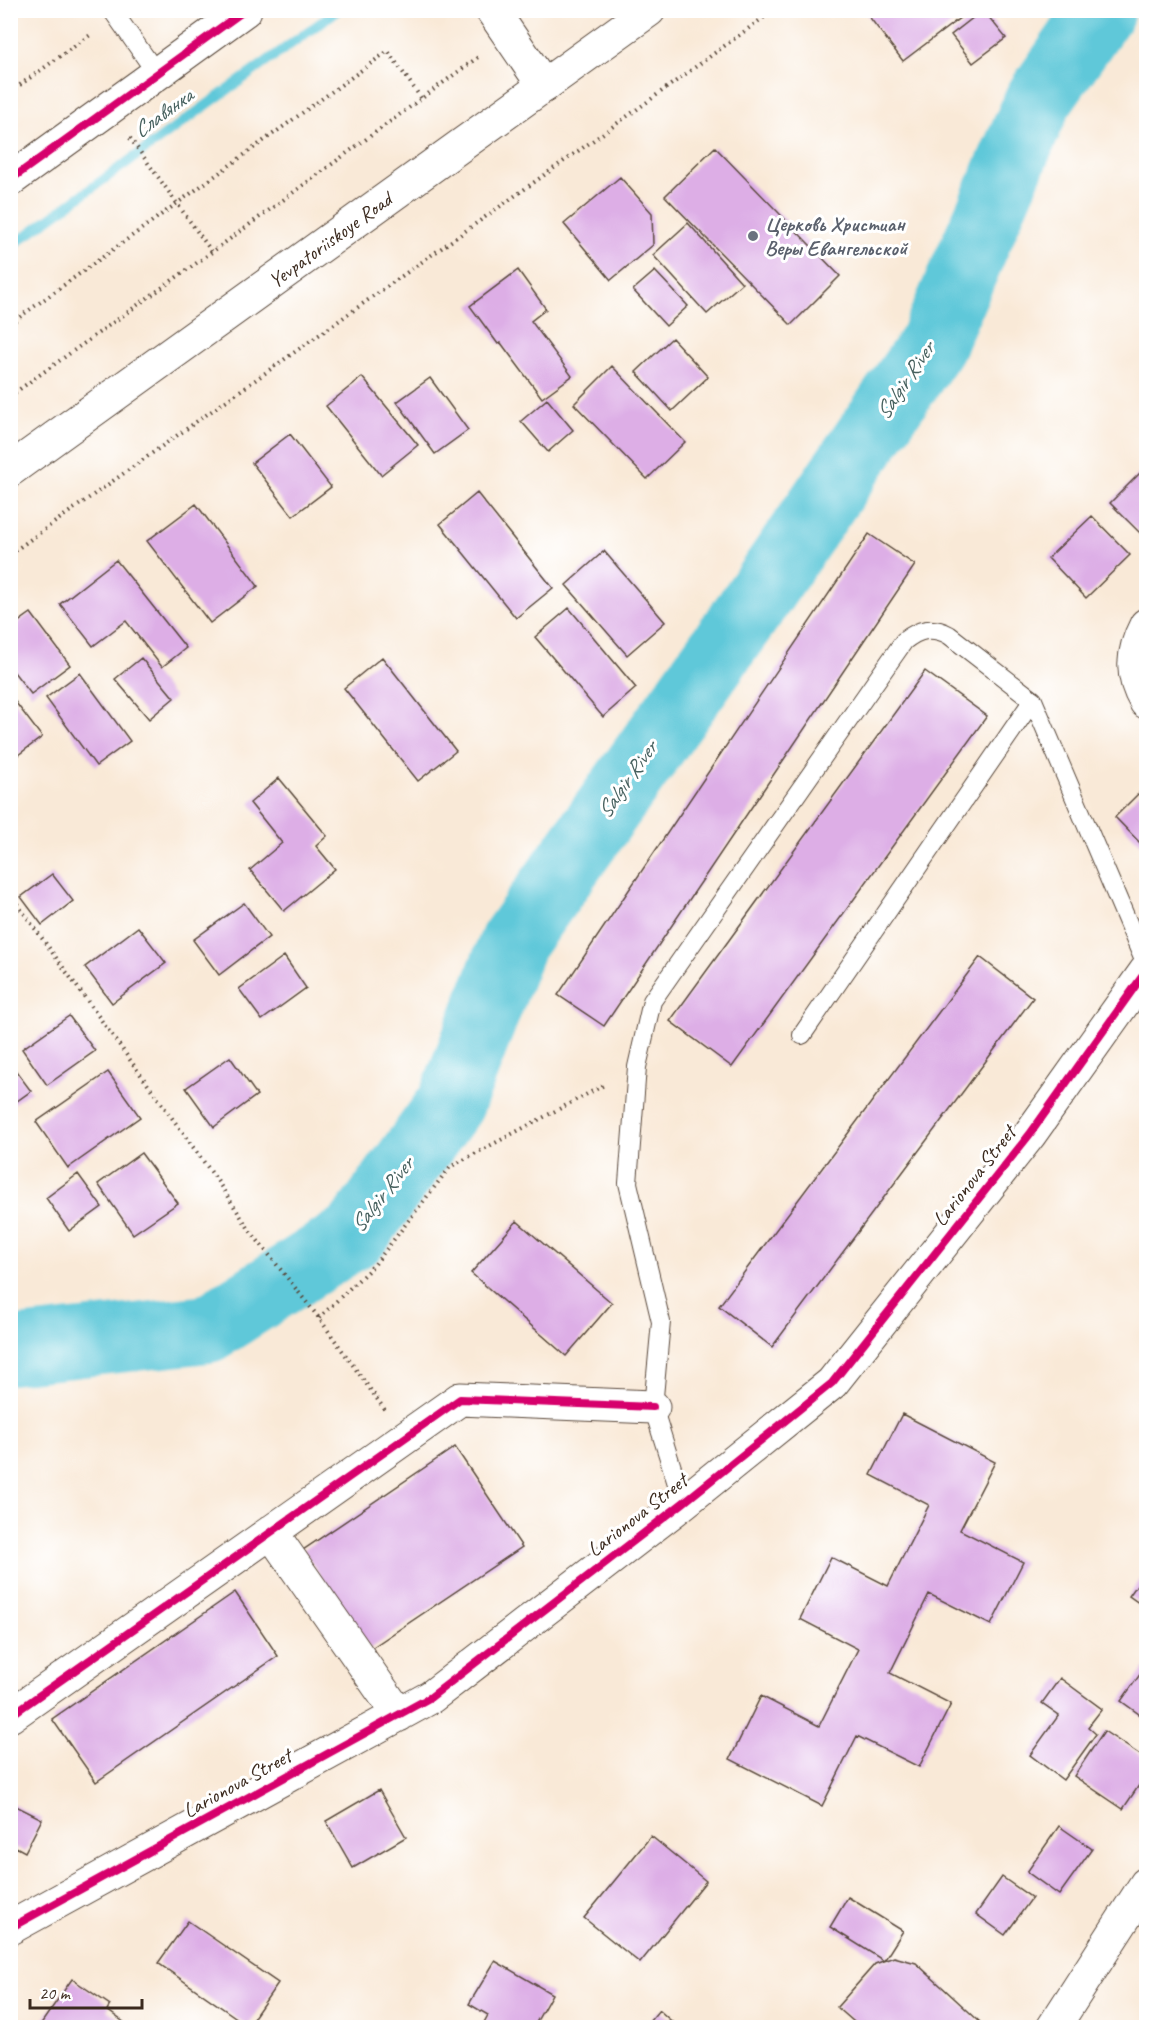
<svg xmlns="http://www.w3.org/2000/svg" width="1157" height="2038" viewBox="0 0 1157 2038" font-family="Caveat,sans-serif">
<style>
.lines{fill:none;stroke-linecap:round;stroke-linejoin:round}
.stream{stroke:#5ec8d9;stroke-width:10}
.river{stroke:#5ec8d9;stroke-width:68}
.building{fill:#ddaee6}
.service-casing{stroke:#58473a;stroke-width:20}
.minor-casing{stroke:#58473a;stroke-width:35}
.primary-casing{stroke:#58473a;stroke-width:35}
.path{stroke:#58473a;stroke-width:4;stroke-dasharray:1.5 4.5;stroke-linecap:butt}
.service{stroke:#fff;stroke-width:18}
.minor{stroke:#fff;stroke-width:33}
.primary{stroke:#fff;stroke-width:33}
.cycleway-casing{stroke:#fff;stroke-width:11}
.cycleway{stroke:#d6006c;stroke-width:8}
.worship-dot{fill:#6b7280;stroke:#fff;stroke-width:2}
.labels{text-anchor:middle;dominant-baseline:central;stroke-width:6;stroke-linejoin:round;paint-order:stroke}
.worship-label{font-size:21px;font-weight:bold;fill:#5b616d;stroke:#fff;text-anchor:start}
.street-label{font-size:21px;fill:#3b2a1e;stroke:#fff}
.water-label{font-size:22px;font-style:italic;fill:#47615f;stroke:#fff}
</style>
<rect width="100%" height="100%" fill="#fff"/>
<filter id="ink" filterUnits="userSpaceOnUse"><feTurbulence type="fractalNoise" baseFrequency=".0167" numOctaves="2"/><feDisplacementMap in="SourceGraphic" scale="12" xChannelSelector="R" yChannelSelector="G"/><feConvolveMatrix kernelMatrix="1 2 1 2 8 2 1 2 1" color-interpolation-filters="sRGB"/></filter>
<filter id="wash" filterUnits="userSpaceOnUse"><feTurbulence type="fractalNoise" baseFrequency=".008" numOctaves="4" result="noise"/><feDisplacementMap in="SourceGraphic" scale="24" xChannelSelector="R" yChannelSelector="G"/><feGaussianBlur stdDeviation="1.35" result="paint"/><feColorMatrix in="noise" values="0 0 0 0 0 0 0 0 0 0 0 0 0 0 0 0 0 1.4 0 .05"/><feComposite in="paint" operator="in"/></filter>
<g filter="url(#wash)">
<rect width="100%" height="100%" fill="#f9e9d7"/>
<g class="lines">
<path class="stream" d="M10,247L338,10"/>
<path class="river" d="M10,1351L208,1329L356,1234L451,1103L513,942L754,603L932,344L1039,99L1101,10"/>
</g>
<g id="blocks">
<path class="building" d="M864,10H956L961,17L903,61Z
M983,10L1006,38L973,63L951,35Z
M715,147L840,276L791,325L665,196Z
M620,177L652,213L653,245L611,280L564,224Z
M688,223L742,283L707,314L653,255Z
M518,270L546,309L531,321L572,376L542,398L501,343L498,344L470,306Z
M655,271L688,306L666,326L633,290Z
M672,338L708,377L672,411L636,372Z
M612,366L685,442L647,479L574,404Z
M362,377L418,445L381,475L326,406Z
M430,378L468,430L435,454L397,402Z
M547,399L573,430L548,452L521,421Z
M290,434L331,487L293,516L252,463Z
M1144,469L1146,471V530L1142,535L1110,503Z
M477,493L553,588L516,618L440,524Z
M196,504L258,586L210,623L147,541Z
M1092,516L1130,555L1086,598L1048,558Z
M869,534L915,565L604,1026L558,995Z
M604,551L665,622L627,655L566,585Z
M116,560L186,648L162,667L126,621L93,646L60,604Z
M569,608L636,688L603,717L535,637Z
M31,613L70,665L31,694L10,667V628Z
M382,657L456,751L418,781L344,688Z
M141,658L174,698L149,719L115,679Z
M925,671L987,716L732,1067L670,1021Z
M80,673L130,741L96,766L46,698Z
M10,695L42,737L10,761Z
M279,778L327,836L316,846L335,869L284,911L250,870L282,843L250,803Z
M1139,793L1146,801V844L1144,847L1115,817Z
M52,874L73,901L42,925L21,897Z
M244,903L269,937L219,975L193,940Z
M138,927L166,963L112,1003L85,967Z
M284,956L306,988L262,1020L239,989Z
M980,957L1033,998L772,1347L719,1306Z
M69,1016L95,1051L47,1085L22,1049Z
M230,1057L257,1095L214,1127L186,1088Z
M10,1063L31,1091L10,1106Z
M108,1072L140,1117L68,1168L36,1122Z
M141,1153L178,1203L133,1234L98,1184Z
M78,1174L102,1207L69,1231L46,1198Z
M517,1221L612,1303L566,1356L471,1273Z
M902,1414L995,1462L960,1530L1023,1562L991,1625L929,1594L890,1673L951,1704L919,1767L857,1736L822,1806L730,1759L761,1696L819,1726L858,1649L800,1619L831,1557L888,1586L929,1505L871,1475Z
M455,1447L522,1547L370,1649L303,1550Z
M1146,1572V1608L1129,1596Z
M235,1592L278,1656L96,1782L52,1719Z
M1146,1666V1719L1121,1701Z
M1060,1678L1102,1709L1088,1727L1096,1734L1063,1780L1030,1755L1059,1715L1042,1703Z
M1104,1731L1146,1759V1775L1123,1809L1074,1776Z
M379,1790L406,1837L353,1868L326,1821Z
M10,1803L42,1819L25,1852L16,1847L10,1858Z
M1059,1826L1092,1849L1059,1895L1027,1872Z
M651,1836L706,1881L640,1963L584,1918Z
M1002,1877L1032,1898L1005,1935L976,1914Z
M848,1897L903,1931L884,1961L830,1927Z
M188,1921L278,1983L248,2026L158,1963Z
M894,1957L916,1963L980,2022L975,2028H861L837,2007L875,1964Z
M495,1961L552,1994L533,2028H481L488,2015L469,2004Z
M72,1979L110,2005L107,2010L132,2028H38Z
M659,2010L679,2028H644Z"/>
</g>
</g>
<g filter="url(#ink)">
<use href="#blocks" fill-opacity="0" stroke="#58473a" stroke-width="1.5"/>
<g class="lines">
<g class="service-casing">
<path id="service" d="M112,10L157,74
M802,1035L1033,700
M683,1503L653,1407L661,1322L628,1183L637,1067L652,1001L904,641C919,629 932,626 949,635L1033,700L1146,965"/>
</g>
<g class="minor-casing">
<path id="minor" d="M492,10L544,86
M10,180L245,10
M1146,625C1132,652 1130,675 1146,702
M271,1532L399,1715
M10,1716L460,1399L653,1407
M10,1928L431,1697L683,1503L832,1383L1030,1134L1146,971
M1053,2028L1146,1884"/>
</g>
<g class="primary-casing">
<path id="primary" d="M10,470L649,10"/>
</g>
<path class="path" d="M10,92L93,33
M130,138L212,252
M10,324L388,51L421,98
M10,396L212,252L481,55
M10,554L636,110L774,10
M10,894L214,1176L251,1232L319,1318L385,1410
M319,1318L375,1264L450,1167L606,1084"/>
<use href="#service" class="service"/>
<use href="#minor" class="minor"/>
<use href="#primary" class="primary"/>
<g class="cycleway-casing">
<path id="cycleway" d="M10,180L245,10
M10,1716L460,1399L653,1407
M10,1928L431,1697L683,1503L832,1383L1030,1134L1146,971"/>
</g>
<use href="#cycleway" class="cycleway"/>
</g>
</g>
<circle class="worship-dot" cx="753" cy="236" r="6"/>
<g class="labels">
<g class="worship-label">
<text x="765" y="224">Церковь Христиан<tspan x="765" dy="24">Веры Евангельской</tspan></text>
</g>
<g class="street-label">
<text transform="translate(330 240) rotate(-36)">Yevpatoriiskoye Road</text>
<text transform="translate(974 1176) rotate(-52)">Larionova Street</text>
<text transform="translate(637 1515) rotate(-38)">Larionova Street</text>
<text transform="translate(237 1783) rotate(-29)">Larionova Street</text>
</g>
<g class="water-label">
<text transform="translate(163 113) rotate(-36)">Славянка</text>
<text transform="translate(905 381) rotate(-56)">Salgir River</text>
<text transform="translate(627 780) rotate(-55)">Salgir River</text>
<text transform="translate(382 1195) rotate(-52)">Salgir River</text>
</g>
</g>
<rect width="1157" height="2038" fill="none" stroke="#fff" stroke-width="36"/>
<path d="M30 1999v9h112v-9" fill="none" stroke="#3b2a1e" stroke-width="3"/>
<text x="39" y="1999" font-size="18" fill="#3b2a1e" stroke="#ffffff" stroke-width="4.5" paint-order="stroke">20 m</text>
</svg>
